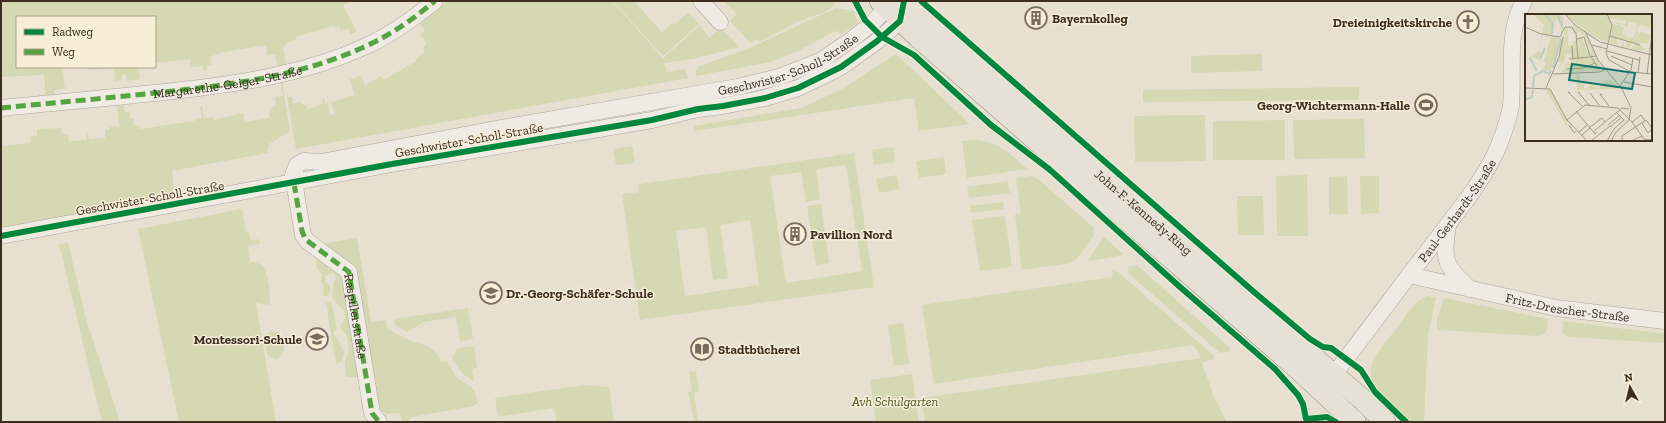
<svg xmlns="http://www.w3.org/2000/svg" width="1666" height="423" viewBox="0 0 1666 423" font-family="'Zilla Slab',serif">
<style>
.green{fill:#d6d7b3;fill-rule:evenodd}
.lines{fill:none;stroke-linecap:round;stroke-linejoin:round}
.minor-casing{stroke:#ada599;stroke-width:17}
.major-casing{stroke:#928b80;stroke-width:22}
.minor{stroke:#efebe3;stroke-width:16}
.major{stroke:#e6e1d4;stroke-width:21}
.quiet{stroke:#54a441;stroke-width:5;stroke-dasharray:10 5;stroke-linecap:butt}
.cycleway-casing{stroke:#f7eed8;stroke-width:8}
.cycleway{stroke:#00873e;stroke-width:6}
.labels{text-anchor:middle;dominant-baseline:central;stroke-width:3;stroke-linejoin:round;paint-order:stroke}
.poi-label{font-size:13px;font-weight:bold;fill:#3d2e20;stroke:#f7eed8;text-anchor:start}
.street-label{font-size:13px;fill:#3d2e20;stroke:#f7eed8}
.park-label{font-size:13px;font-style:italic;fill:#4d5a26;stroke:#f7eed8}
.inset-river{fill:none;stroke:#bcccc2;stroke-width:2}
.inset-road{fill:none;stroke:#a3998a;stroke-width:1}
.view{fill:#0f766e;fill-opacity:0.15;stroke:#0f766e;stroke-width:2}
.inset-edge{fill:none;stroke:#3d2e20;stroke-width:2}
</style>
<rect width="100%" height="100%" fill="#e7e0d1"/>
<path class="green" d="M1,1H351L343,6L357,32L350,34L348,29L341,30L339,26L334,28L333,26L295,37L296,40L286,43L287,45L283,46L287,68L278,69L275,54L267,56L266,46H260L220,53L210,57L211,65H207V69L203,70L202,66L191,67L190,59L155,63V17H17V67H62L65,89L54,90V98L46,99L44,75L1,77Z
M447,1H612L663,58L700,25L709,38L721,28L740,47L693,59L664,63L667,72L685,69L688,78L296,149L287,97H292L293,104L300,102L306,106L308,109L323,104L322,99L324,98L325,104L328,103L330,115L335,114L331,102L355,95L350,79L361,76L360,72L365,85L381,76L384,80L416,61L415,59L425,52L423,47L427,44L420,34L425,31L419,22Z
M613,1H634L662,32L672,23L674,25L688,12L699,24L663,56Z
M724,1H834L835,5L825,12L799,21L759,42L756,39L751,43L730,21L737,14Z
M836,8L853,11L858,23L842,34L835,31L800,50L770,62L696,76V70L699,66L747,49Z
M896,54L970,124L919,131L914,98L695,131L694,126L801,108L842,89Z
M1262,54V71L1191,73V56Z
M87,67H139L140,79L127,81L126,74L121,75L122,80L115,81L114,68L88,70Z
M280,80H282L290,131L269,144L267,153L172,171L175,197L1,230V146L30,143L31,136H37V129L61,128L62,134H68L69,141L87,140V133H88L89,139L105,138V130L110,129V127L119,126L117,103L123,102L125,112H130V119H133L134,126L139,125L140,129L194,121V119L202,118L200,106H202L204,118L214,117V120L243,113L245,122L270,118L269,110L276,105L275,97L283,96Z
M1359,87V100L1143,102V90Z
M1205,115L1206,161L1135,162L1134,116Z
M1364,119L1365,158L1294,159L1293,120Z
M1285,120V160H1213V121Z
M977,140C999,142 1012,155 1027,169L967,178L962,141Z
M632,146L635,163L616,165L613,149Z
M893,147L895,162L874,165L872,150Z
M854,153L874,287L640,320L622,194L639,192L638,185L641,184ZM846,165L862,271L786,283L770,176L801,172L806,202L820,199L816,169ZM750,220L759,285L685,296L676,231L706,227L713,280L728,278L720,225Z
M944,157L946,174L919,178L916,161Z
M897,175L899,189L879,193L876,179Z
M1307,175L1308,236H1277L1276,176Z
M1032,176L1037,178L1093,227L1094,235L1076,260L1065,264L1022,270L1015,214L1021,213L1016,178Z
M1347,176L1348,214H1329V177Z
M1360,176H1379V213L1361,214Z
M1008,181L1010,193L969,198L967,187Z
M1237,196H1263L1264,235H1238Z
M1003,202L1004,209L971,213L970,206Z
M821,204L829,263L816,265L807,206Z
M242,209L246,233L249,232L251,241L259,239L260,244L248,246L250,262C256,262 260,263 264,268C268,273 272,302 269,305L256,303L276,422H179L138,229Z
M1005,216L1012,267L980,271L972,220Z
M1104,237L1124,255L1089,261L1088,260Z
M357,238L371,322L386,320L387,328C394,332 400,336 407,339C425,347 431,342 442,362L447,361L456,377L475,390L477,401L481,400L474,406L412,417L408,421L402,422L400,413L387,414L379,411L356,268L322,244Z
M68,243L87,322L120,422H102L59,244Z
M315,256L341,275L358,377H346L345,361L349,350L347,336L340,327C353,308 336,309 332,295L333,284L336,277L332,273L325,276V282L330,285L331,289L328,296H323L324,287L321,280L322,274L317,268Z
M1137,265L1230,348V351L1220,353L1129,274L1128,267Z
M1113,269L1119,273L1214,356L1213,359L1202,363L1215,399L1227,422H925L921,398L1201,358L1198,351L1193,345L934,384L922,305L1112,277Z
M1427,296L1436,297L1428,336L1424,422H1411C1396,408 1362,386 1373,361C1378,350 1388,339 1396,329C1405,317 1413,302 1427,296Z
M1444,298L1548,319L1547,329L1545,334L1537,336L1437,330V320Z
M331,302L337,328L333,333L345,352L340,363L336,364L326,303Z
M468,308L473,339L460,341L456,317L424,322L407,332L395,325L394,319Z
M1563,321L1665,334V343L1568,337L1562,334Z
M903,323L909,364L894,366L888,325Z
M270,331H277C285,337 288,355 276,359L268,356C265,347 262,337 270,331Z
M474,346L477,368L472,369L474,382L462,373L452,358C455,347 463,347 474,346Z
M696,371L699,392L694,393L698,421H694L688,392L692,391L689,372Z
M912,374L919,422H876L870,380Z
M584,385L609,387L614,422H557L554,408L498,417L495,398Z"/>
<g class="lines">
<g class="minor-casing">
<g id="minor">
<path d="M701,1L720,22"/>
<path id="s1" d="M1,108C61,102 122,97 182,90C244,83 307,73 364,47C391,35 413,19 435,1"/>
<path d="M1448,226C1442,261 1445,265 1470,289"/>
<path d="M1,236L392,164L652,120L698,109L723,106L765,98L798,88L841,67L876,42L900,21L903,9"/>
<path id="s2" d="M1409,275L1556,308L1665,321"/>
<path id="s3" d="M1327,383C1362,339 1395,293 1430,248C1452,218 1485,180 1499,145C1504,132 1509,119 1511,105C1514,70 1506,33 1524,1"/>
<path id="s4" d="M379,422L372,413L349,272L307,241L303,235L293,175L297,165L304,161L321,162L501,128L737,87L779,77L820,61L851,40L870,25L887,8L897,4"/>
</g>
</g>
<g class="major-casing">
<g id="major">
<path d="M880,1L918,37L1297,368L1355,422"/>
<path id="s5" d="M903,1L1039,122L1362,399L1385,422"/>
</g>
</g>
<use href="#minor" class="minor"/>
<use href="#major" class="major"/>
<g class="quiet">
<path d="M1,108C61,102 122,97 182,90C244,83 307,73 364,47C391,35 413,19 435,1"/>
<path id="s6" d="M294,183L302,231L305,239L349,272L372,413L379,422"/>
</g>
<g class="cycleway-casing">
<path id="cycleway" d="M855,1L865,20L882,37L914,55L991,125L1049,169L1180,287L1275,369L1298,395L1303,404L1306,419L1327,417L1336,422
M921,1L1254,292L1310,339L1323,347L1331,348L1361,370L1375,392L1406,422
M1,236L392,164L652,120L698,109L723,106L765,98L798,88L841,67L876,42L900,21L904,1"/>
</g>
<use href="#cycleway" class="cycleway"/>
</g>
<defs>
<g id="building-ring" transform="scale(1.15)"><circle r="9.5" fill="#f7eed8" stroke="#786c5e" stroke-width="1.5"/><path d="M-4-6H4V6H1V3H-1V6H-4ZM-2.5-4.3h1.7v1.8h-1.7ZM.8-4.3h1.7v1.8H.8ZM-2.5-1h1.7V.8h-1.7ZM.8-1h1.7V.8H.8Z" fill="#786c5e"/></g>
<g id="church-ring" transform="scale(1.15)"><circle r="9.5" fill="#f7eed8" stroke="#786c5e" stroke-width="1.5"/><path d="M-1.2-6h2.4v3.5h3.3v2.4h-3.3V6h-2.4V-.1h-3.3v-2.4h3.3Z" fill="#786c5e"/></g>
<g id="stadium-ring" transform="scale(1.15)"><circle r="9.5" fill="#f7eed8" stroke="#786c5e" stroke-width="1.5"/><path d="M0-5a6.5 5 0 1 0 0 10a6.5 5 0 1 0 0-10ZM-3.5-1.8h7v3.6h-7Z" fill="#786c5e"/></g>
<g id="school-ring" transform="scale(1.15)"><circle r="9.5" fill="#f7eed8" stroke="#786c5e" stroke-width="1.5"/><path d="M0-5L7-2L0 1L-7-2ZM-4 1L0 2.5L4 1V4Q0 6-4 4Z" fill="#786c5e"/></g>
<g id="library-ring" transform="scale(1.15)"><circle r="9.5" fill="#f7eed8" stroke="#786c5e" stroke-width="1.5"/><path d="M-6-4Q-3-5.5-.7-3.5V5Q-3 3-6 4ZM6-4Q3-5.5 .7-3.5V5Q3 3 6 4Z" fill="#786c5e"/></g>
</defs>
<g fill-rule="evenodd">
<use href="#building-ring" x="1036" y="18"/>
<use href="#church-ring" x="1468" y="22"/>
<use href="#stadium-ring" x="1426" y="105"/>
<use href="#building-ring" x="795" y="234"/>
<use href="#school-ring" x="491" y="293"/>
<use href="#school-ring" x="317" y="339"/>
<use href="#library-ring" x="702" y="349"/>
</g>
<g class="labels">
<g class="poi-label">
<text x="1052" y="18">Bayernkolleg</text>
<text x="1452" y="22" text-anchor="end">Dreieinigkeitskirche</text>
<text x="1410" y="105" text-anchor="end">Georg-Wichtermann-Halle</text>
<text x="810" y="234">Pavillion Nord</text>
<text x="506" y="293">Dr.-Georg-Schäfer-Schule</text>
<text x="302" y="339" text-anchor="end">Montessori-Schule</text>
<text x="718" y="349">Stadtbücherei</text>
</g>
<g class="street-label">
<text stroke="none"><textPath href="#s4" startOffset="789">Geschwister-Scholl-Straße</textPath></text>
<text stroke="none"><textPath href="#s1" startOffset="228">Margarethe-Geiger-Straße</textPath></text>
<text transform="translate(469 140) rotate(-10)">Geschwister-Scholl-Straße</text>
<text transform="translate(150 198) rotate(-10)">Geschwister-Scholl-Straße</text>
<text stroke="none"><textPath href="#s3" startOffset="216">Paul-Gerhardt-Straße</textPath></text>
<text stroke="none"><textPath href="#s5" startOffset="320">John-F.-Kennedy-Ring</textPath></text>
<text stroke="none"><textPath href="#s2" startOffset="162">Fritz-Drescher-Straße</textPath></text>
<text stroke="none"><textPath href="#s6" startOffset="157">Raspillerstraße</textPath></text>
</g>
<g class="park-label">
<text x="895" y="401">Avh Schulgarten</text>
</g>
</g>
<g transform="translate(1525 14)">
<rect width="127" height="127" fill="#e7e0d1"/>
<path d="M7,0H19L28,10L27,21L18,20L14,33L20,34L15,45L19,47L26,22L35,24L32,43L25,57L17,56L22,49L15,46L10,52L14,46L8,43L4,44L13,37L17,39L19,35L14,33L19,10ZM20,0H35L37,4L39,3L37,19L33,5L28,9ZM41,0L44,3L43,0H127V14L115,11L111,16L112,10L108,8H103V14L96,10L95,12L99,13L97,22L100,17L99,22L101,20V23L108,24L111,17L114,18L113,24L115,18L126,21L123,30L112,28L121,36L116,37L120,39L106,35L111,30L109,29L106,28L105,34L100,33L102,27L92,24V31L96,32L99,28V33L85,29L87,10L95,12L89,8L101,10V7L84,4L86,12L83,29L67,21L45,5ZM48,10L61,20L70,41L66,42L64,37H67L64,36L67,35H64L58,19L54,22L56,18L53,17L52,24L59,22L51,25V21L43,13V32L49,31L48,28L51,26L52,32H55L52,26L57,24L65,42L53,44V33L51,32L53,44H45V40L41,39L39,48L32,57L36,48H33L36,25L39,26L38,22H42L39,19L40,15L42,13H46L51,19ZM70,42L79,56L36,59L38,54L39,59L40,50L44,48L45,50L46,45ZM51,60L55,61V69H59V75L66,72L63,68H68V73L70,71L74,74L79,67L80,70V67L87,66L91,70V75L52,76ZM21,75H25L43,109L41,111L49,126Z" fill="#d6d7b3"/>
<path class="inset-river" d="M20,0L28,10L27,20M32,0L38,14M5,44L12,57M15,45L20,34M28,54L36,25M8,73L9,62L18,57L24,60L26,57M0,86L7,83L8,76"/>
<path class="inset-road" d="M40,0L50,11L75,28L127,41M82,0L87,11L81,39L84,46L106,58L127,60M0,13L16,20L35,23L40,13H47M47,13L51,20L53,45M61,19L73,46L97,75L106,94L104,106L91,118L86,127M85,22L115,31M52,25L59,23L65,42M67,31L82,35M47,32L48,45M82,37L114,46M86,42L107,51M66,43L74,55M44,45L72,42M42,55L59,54L70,49M27,58L28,60L75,58L81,55M113,59L115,43M122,60L127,20M99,68L127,73M95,72L106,56L108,44M0,74L25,75M21,74L34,43L38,23M25,75L31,86M45,79L43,78L57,92M55,79L53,78L64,91M65,79L74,91M77,81L75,80L84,92M31,86L42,106L62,127M51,97L70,120L72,118M42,106L60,91L93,94L107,108L119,125L126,126M107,108L116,101L120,107M117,109L123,119L127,115M44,111L49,119L51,117M83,111L95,101M85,113L97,103M64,114L77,104L80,108M68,118L97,94L104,95M53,119L62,111M56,122L65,114M66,127L85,112M82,127L89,115L99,106L92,99M97,127V122L121,106L127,114M106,127L117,122"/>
<path class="view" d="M47,50L110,59L107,75L44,66Z"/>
<rect width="127" height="127" class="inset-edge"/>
</g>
<rect width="1666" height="423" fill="none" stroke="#3d2e20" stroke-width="4"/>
<rect x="16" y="16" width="140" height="52" fill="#f7eed8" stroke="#ada18e"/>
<rect x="24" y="29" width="20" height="6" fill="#00873e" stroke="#ada18e"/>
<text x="52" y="36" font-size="12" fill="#3d2e20">Radweg</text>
<rect x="24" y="49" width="20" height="6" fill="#54a441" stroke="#ada18e"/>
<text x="52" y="56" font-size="12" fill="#3d2e20">Weg</text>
<g transform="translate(1630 387) rotate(352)" stroke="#f7eed8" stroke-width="3" paint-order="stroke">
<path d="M0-3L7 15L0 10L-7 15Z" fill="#3d2e20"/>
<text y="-6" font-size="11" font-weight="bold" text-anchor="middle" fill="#3d2e20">N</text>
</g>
</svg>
